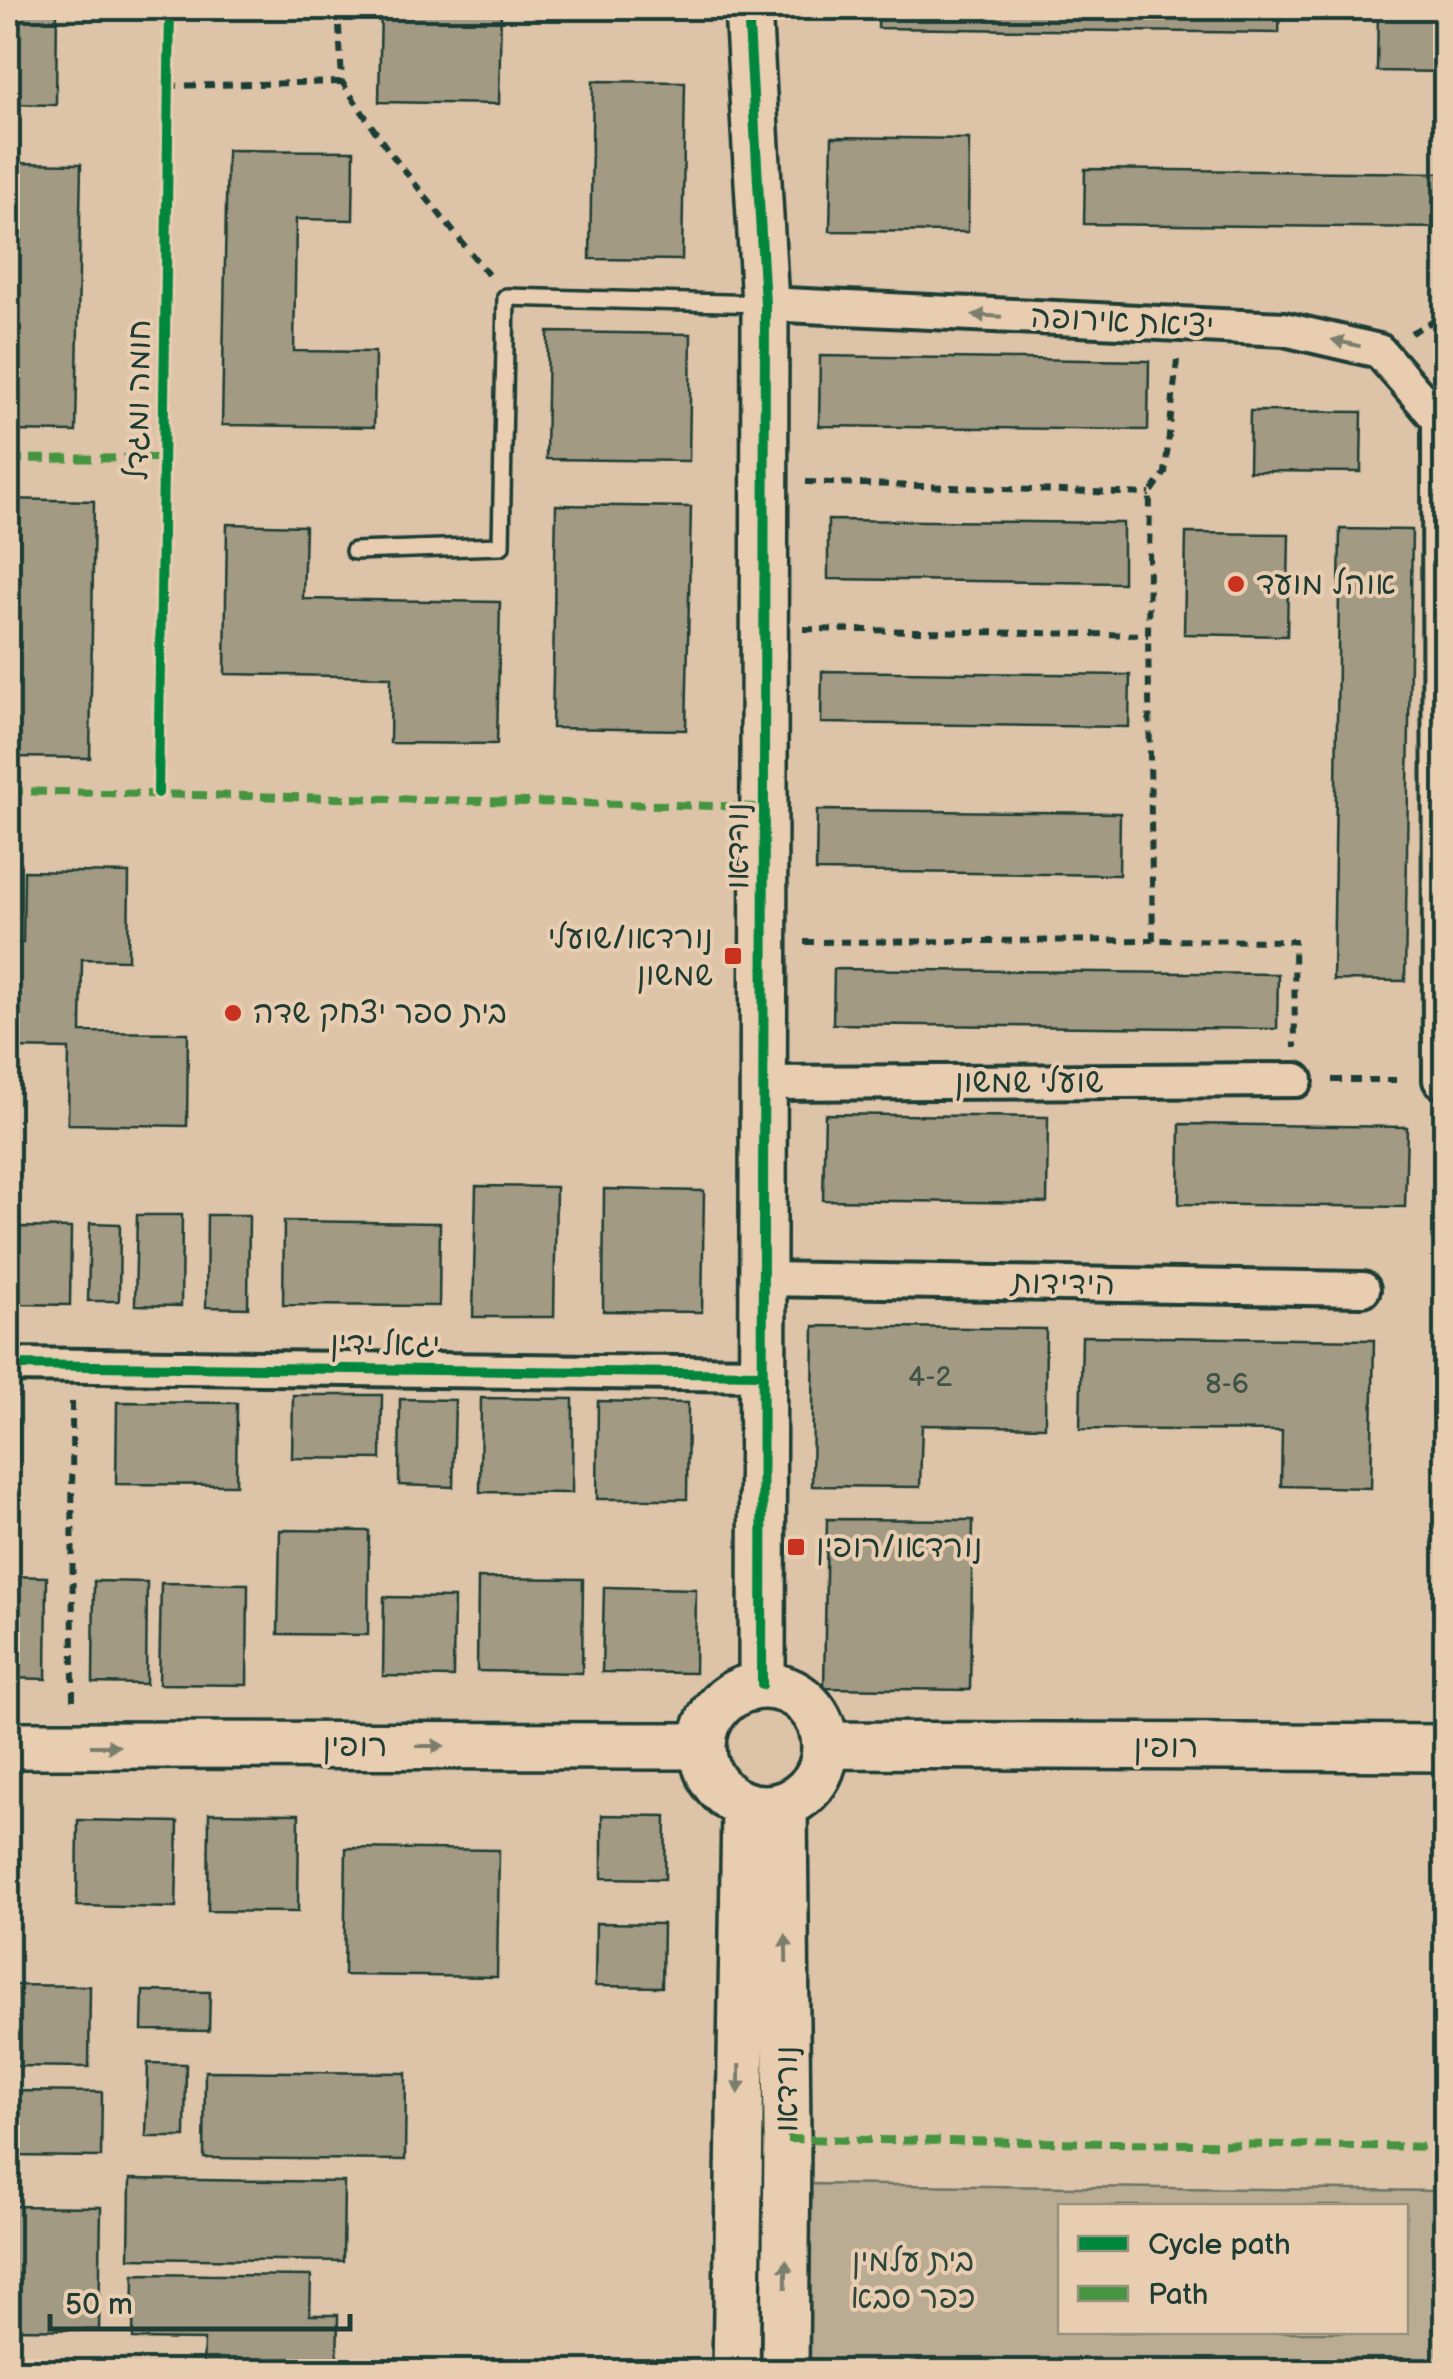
<svg xmlns="http://www.w3.org/2000/svg" width="1453" height="2379" viewBox="0 0 1453 2379" font-family="'Balsamiq Sans','Playpen Sans Hebrew',sans-serif">
<style>
.green{fill:#baab93;stroke:#6c7464;stroke-width:2.5;fill-rule:evenodd}
.building{fill:#a39a84;stroke:#1f3d34;stroke-width:2.5}
.lines{fill:none;stroke-linecap:round;stroke-linejoin:round}
.lane-casing{stroke:#1f3d34;stroke-width:22}
.street-casing{stroke:#1f3d34;stroke-width:40}
.secondary-casing{stroke:#1f3d34;stroke-width:52}
.path{stroke:#1f3d34;stroke-width:6;stroke-dasharray:10 8;stroke-linecap:butt}
.lane{stroke:#e9cdb0;stroke-width:15}
.street{stroke:#e9cdb0;stroke-width:32}
.secondary{stroke:#e9cdb0;stroke-width:45}
.quiet{stroke:#479441;stroke-width:8;stroke-dasharray:15 8;stroke-linecap:butt}
.cycleway-casing{stroke:#e9cdb0;stroke-width:16}
.cycleway{stroke:#00873e;stroke-width:10}
.oneway{fill:#7a7e6c}
.poi-dot{fill:#c8321e;stroke:#e9cdb0;stroke-width:4}
.labels{text-anchor:middle;dominant-baseline:central;stroke-width:8;stroke-linejoin:round;paint-order:stroke}
.number-label{font-size:28px;fill:#405448}
.street-label{font-size:32px;fill:#1f3d34;stroke:#e9cdb0}
.poi-label{font-size:32px;fill:#1f3d34;stroke:#e9cdb0;text-anchor:start}
.park-label{font-size:32px;fill:#2e483e;stroke:#e9cdb0}
</style>
<rect width="100%" height="100%" fill="#ddc4a8"/>
<filter id="ink" filterUnits="userSpaceOnUse"><feTurbulence type="fractalNoise" baseFrequency=".01" numOctaves="2"/><feDisplacementMap in="SourceGraphic" scale="20" xChannelSelector="R" yChannelSelector="G"/><feConvolveMatrix kernelMatrix="1 2 1 2 8 2 1 2 1" color-interpolation-filters="sRGB"/></filter>
<g filter="url(#ink)">
<path class="green" d="M806,2184L1445,2191V2371L804,2372ZM1060,2206H1406V2332H1060Z"/>
<path class="building" d="M8,8H57L56,105L8,104Z
M381,8H501L499,104L379,102Z
M879,8H1280L1279,33L878,28Z
M1378,8H1446V72L1377,71Z
M593,81L685,82L682,260L590,259Z
M832,137L969,139L968,232L830,231Z
M227,150L354,151L353,220L296,219L294,351L375,352L374,427L222,425Z
M8,163L81,164L76,432L8,431Z
M1085,169L1446,173V228L1084,224Z
M548,332L691,334L689,461L546,459Z
M820,356L1149,361L1148,430L819,426Z
M1250,411L1362,412L1361,472L1249,471Z
M8,499L94,501L90,758L8,757V672H12L14,593L8,592Z
M556,505L691,507L686,730L552,728Z
M828,520L1123,523V583L828,579Z
M227,524L305,526L303,599L500,602L497,744L390,743L391,677L225,674Z
M1340,529L1412,530L1405,981L1333,980Z
M1186,533L1289,534L1287,636L1184,634Z
M822,671L1130,675L1129,727L821,723Z
M817,810L1120,813L1119,875L816,871Z
M24,871L129,873L128,960L82,959L81,1032L188,1033L187,1126L68,1124L69,1049L8,1048V943H23Z
M834,969L1278,974L1277,1029L833,1024Z
M825,1114L1048,1117L1047,1203L823,1200Z
M1180,1124L1407,1127L1405,1207L1179,1204Z
M476,1186L556,1187L554,1317H473Z
M604,1189L704,1191L702,1312L603,1311Z
M137,1215H182L181,1306L135,1305Z
M207,1215H249L248,1308L206,1307Z
M284,1221L440,1223L439,1306L283,1305Z
M90,1223L120,1224L119,1301H88Z
M20,1227L71,1228L70,1305L18,1304Z
M814,1326L1046,1329L1045,1427L922,1425L920,1487L812,1486Z
M1082,1336L1374,1340L1371,1488L1281,1486L1282,1431L1080,1429Z
M293,1395H382L381,1459L292,1458Z
M8,1396L20,1397V1467L8,1466Z
M481,1398L573,1399L572,1493L480,1492Z
M400,1399L455,1400L453,1487L399,1485Z
M598,1401L688,1403L687,1499H597Z
M117,1402L237,1403L236,1485L116,1484Z
M827,1519L973,1520L970,1690L824,1688Z
M280,1530L369,1531L368,1635L278,1634Z
M8,1576L47,1577L46,1679L8,1678Z
M478,1578L583,1579L582,1673L477,1671Z
M94,1581L147,1582L146,1684L93,1683Z
M161,1583L248,1584L247,1685L159,1684Z
M604,1587L696,1589L695,1673L602,1672Z
M384,1597L454,1598L453,1677L383,1676Z
M209,1813L299,1814L298,1912L208,1911Z
M602,1815L666,1816L665,1879L602,1878Z
M78,1820L178,1822L176,1908L77,1906Z
M8,1841H16L15,1897H8Z
M346,1848L499,1850L497,1977L344,1975Z
M596,1923L663,1924L662,1987L595,1986Z
M8,1985L90,1986L89,2067L8,2066Z
M143,1991L210,1992L209,2031L142,2030Z
M148,2063L186,2064L185,2137H146Z
M205,2071L406,2073L405,2160L204,2158Z
M8,2091L102,2092L101,2157L8,2156Z
M130,2179L344,2182L343,2261L129,2258Z
M8,2206L101,2207L99,2330L8,2329Z
M134,2274L311,2276L310,2315H338L337,2372H203L204,2340L133,2339Z"/>
<g class="lines">
<g class="lane-casing">
<path id="lane" d="M354,551L501,546L506,297L761,304"/>
</g>
<g class="street-casing">
<path id="street" d="M765,304L1284,329L1379,351L1439,420L1446,421
M1439,420L1440,1080H1446
M763,1083L1296,1080
M763,1279L1363,1289
M8,1365L762,1374"/>
</g>
<g class="secondary-casing">
<path id="secondary" d="M748,8L765,304L762,1685
M703 1747a61 61 0 1 1 122 0a61 61 0 1 1-122 0Z
M8,1745L702,1746
M826,1745L1446,1748
M784,1806L787,2139L785,2372
M736,2372L745,1807"/>
</g>
<path class="path" d="M338,8L342,82L388,150L489,276
M168,86L342,82
M1411,333L1446,314
M1177,360L1165,473L1150,494L1148,635L1153,940L1294,941L1295,1048
M806,482L1150,494
M804,629L1148,635
M804,942L1152,940
M1332,1080H1404
M1440,1112L1446,1326
M72,1402L73,1704"/>
<use href="#lane" class="lane"/>
<use href="#street" class="street"/>
<use href="#secondary" class="secondary"/>
<path class="quiet" d="M8,459L163,458
M8,791L764,807
M787,2139L1446,2147"/>
<g class="cycleway-casing">
<path id="cycleway" d="M748,8L765,304L762,1685
M158,793L170,8
M8,1365L762,1374"/>
</g>
<use href="#cycleway" class="cycleway"/>
</g>
<defs><path id="oneway-solid" d="M-6-.8H1V-3.2L6.5 0L1 3.2V.8H-6Z" transform="scale(2.5)"/></defs>
<g class="oneway">
<use href="#oneway-solid" transform="translate(987 316) rotate(-177)"/>
<use href="#oneway-solid" transform="translate(1346 343) rotate(-167)"/>
<use href="#oneway-solid" transform="translate(105 1746)"/>
<use href="#oneway-solid" transform="translate(430 1746)"/>
<use href="#oneway-solid" transform="translate(786 1949) rotate(-91)"/>
<use href="#oneway-solid" transform="translate(739 2079) rotate(91)"/>
<use href="#oneway-solid" transform="translate(786 2274) rotate(-89)"/>
</g>
</g>
<g class="poi-dot">
<circle cx="1236" cy="584" r="10"/>
<rect x="723" y="946" width="20" height="20" rx="5"/>
<circle cx="233" cy="1013" r="10"/>
<rect x="786" y="1537" width="20" height="20" rx="5"/>
</g>
<g class="labels">
<g class="number-label">
<text x="930" y="1377">4-2</text>
<text x="1227" y="1384">8-6</text>
</g>
<g class="street-label">
<text transform="translate(1122 322) rotate(3)">יציאת אירופה</text>
<text transform="translate(139 400) rotate(-89)">חומה ומגדל</text>
<text transform="translate(738 846) rotate(-90)">נורדאו</text>
<text x="1029" y="1082">שועלי שמשון</text>
<text transform="translate(1063 1284) rotate(1)">הידידות</text>
<text transform="translate(385 1345) rotate(1)">יגאל ידין</text>
<text x="355" y="1746">רופין</text>
<text x="1166" y="1747">רופין</text>
<text transform="translate(787 2089) rotate(-90)">נורדאו</text>
</g>
<g class="poi-label">
<text x="1256" y="584">אוהל מועד</text>
<text x="713" y="938" text-anchor="end">נורדאו/שועלי<tspan x="713" dy="37">שמשון</tspan></text>
<text x="253" y="1013">בית ספר יצחק שדה</text>
<text x="816" y="1547">נורדאו/רופין</text>
</g>
<g class="park-label">
<text x="913" y="2261">בית עלמין<tspan x="913" dy="37">כפר סבא</tspan></text>
</g>
</g>
<rect width="1453" height="2379" fill="none" stroke="#e9cdb0" stroke-width="40"/>
<rect x="20" y="20" width="1413" height="2339" fill="none" stroke="#1f3d34" stroke-width="4" filter="url(#ink)"/>
<rect x="1058" y="2204" width="350" height="130" fill="#e9cdb0" stroke="#98937e" stroke-width="2.5"/>
<rect x="1078" y="2236" width="50" height="15" fill="#00873e" stroke="#98937e" stroke-width="2.5"/>
<text x="1148" y="2254" font-size="30" fill="#1f3d34">Cycle path</text>
<rect x="1078" y="2286" width="50" height="15" fill="#479441" stroke="#98937e" stroke-width="2.5"/>
<text x="1148" y="2304" font-size="30" fill="#1f3d34">Path</text>
<path d="M50 2314v15h300v-15" fill="none" stroke="#1f3d34" stroke-width="5"/>
<text x="65" y="2314" font-size="30" fill="#1f3d34" stroke="#e9cdb0" stroke-width="8" paint-order="stroke">50 m</text>
</svg>
